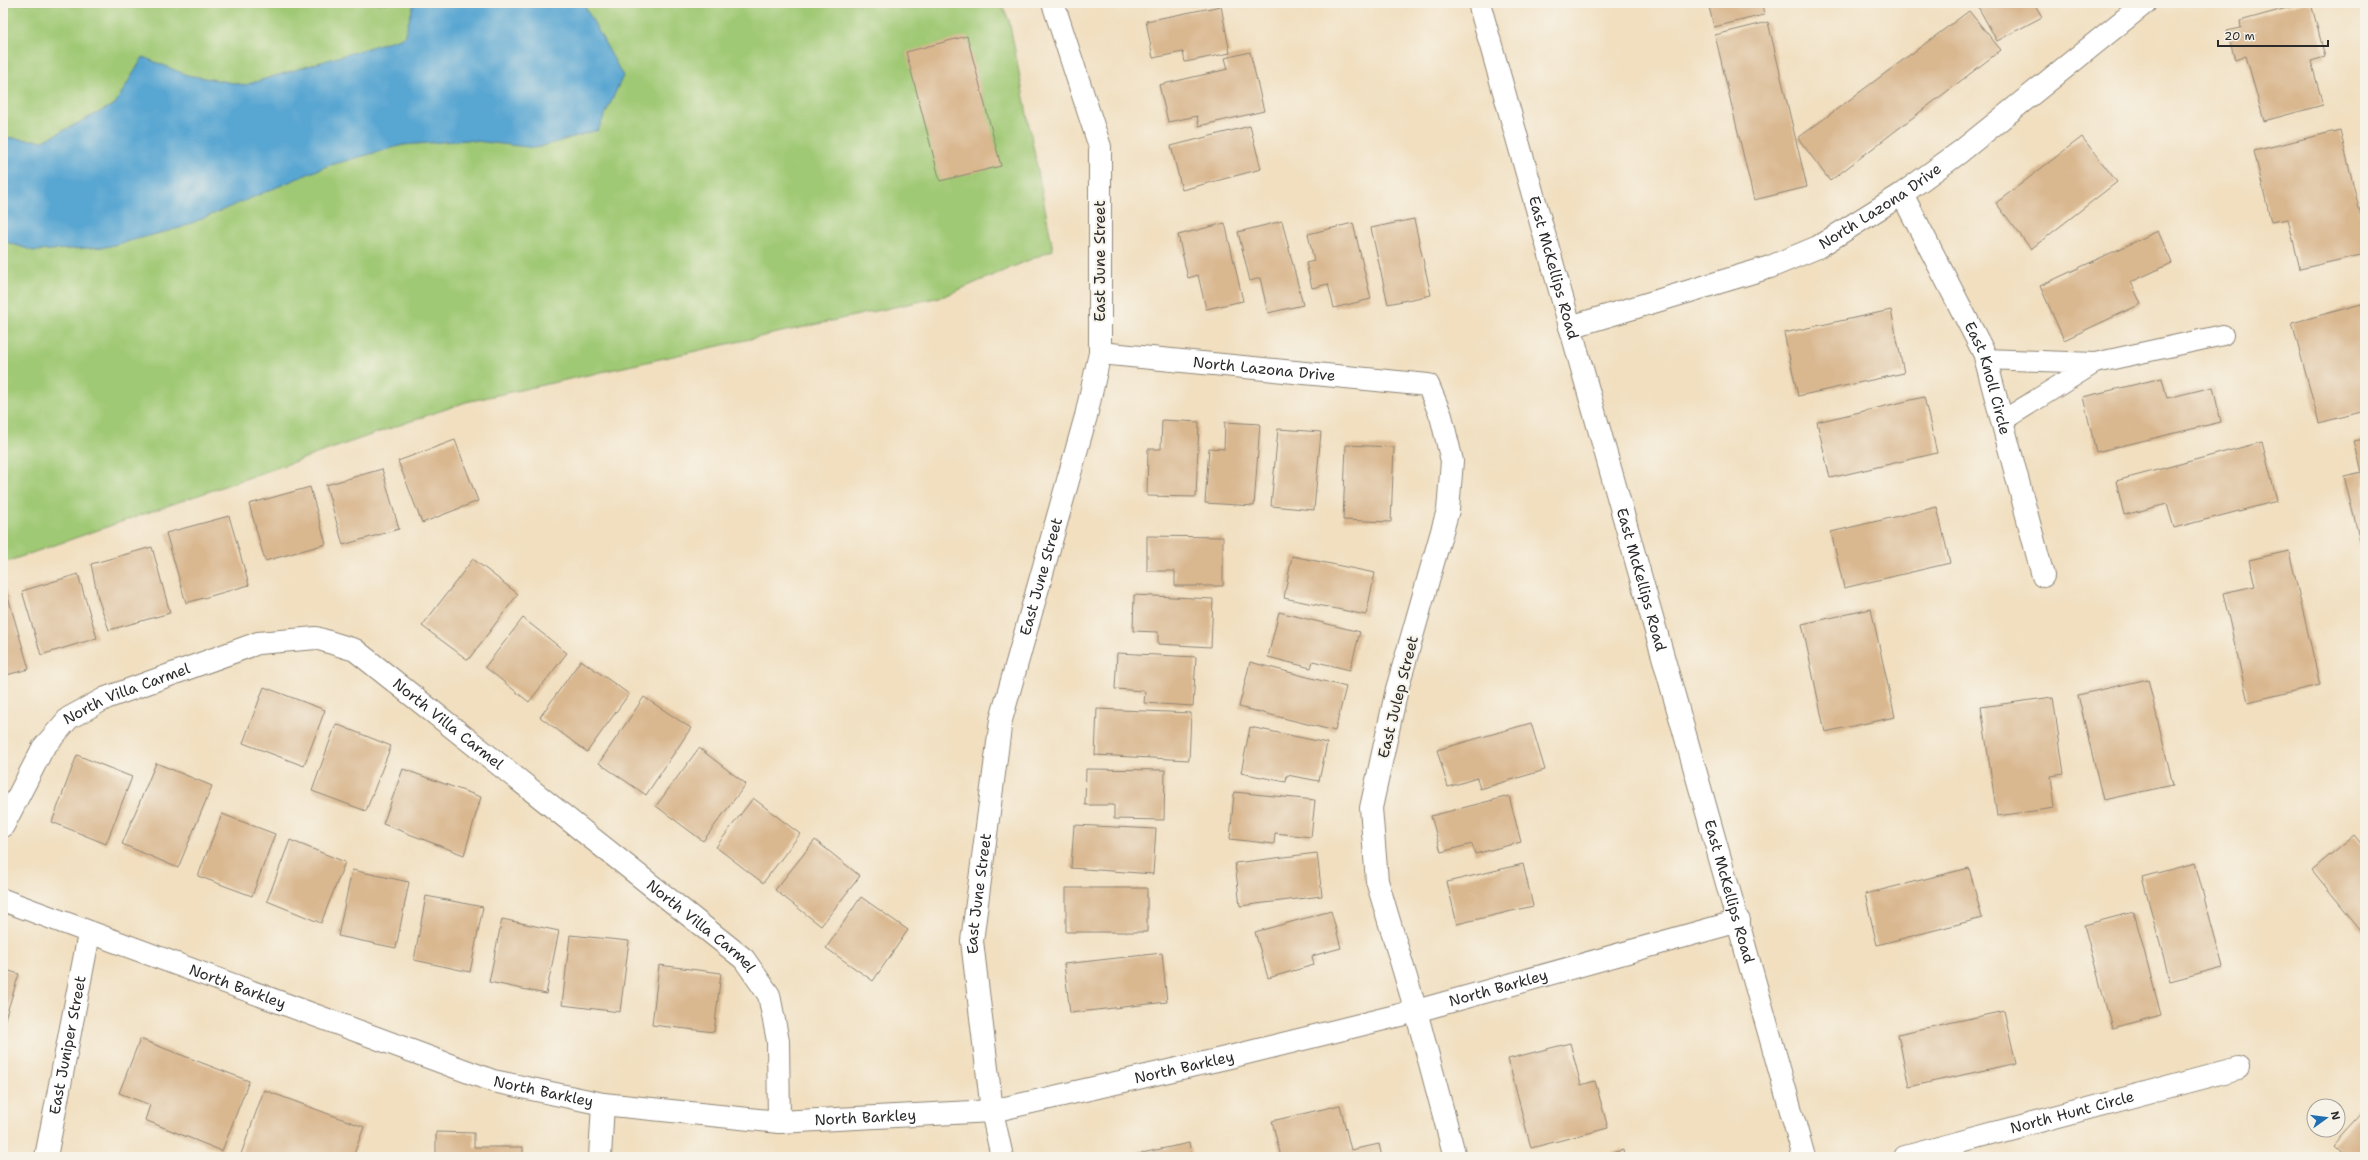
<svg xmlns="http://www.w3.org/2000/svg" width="2368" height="1160" viewBox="0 0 2368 1160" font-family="'Shantell Sans',sans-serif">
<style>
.green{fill:#a0c975;stroke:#667a50}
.water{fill:#58a6d2;stroke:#42687e}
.building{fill:#d9b78f}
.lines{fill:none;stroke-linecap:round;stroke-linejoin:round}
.lane-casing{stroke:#8e8576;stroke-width:22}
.street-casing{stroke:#8e8576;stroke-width:24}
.primary-casing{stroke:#8e8576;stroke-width:24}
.lane{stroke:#fff;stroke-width:20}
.street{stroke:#fff;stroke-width:22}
.primary{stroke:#fff;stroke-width:22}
.labels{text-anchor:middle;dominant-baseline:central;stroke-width:4;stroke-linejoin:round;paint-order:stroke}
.street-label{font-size:15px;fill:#2b2b2b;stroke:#f7f3e8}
</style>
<rect width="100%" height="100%" fill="#f7f3e8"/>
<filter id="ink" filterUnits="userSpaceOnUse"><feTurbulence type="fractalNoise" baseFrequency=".025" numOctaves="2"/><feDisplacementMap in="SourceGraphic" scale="8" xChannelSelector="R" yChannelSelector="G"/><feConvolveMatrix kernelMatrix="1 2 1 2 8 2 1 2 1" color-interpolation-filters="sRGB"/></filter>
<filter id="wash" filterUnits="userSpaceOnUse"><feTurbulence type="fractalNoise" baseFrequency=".012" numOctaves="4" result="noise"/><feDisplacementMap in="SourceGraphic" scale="16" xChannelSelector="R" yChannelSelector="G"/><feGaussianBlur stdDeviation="0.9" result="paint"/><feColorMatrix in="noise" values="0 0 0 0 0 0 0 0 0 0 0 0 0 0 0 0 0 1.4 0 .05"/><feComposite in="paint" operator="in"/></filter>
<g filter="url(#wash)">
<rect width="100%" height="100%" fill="#f1dfc0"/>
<path class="green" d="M3,3H1001L1009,20L1053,250L944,296L466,402L3,563Z"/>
<path class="water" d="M414,3H583L623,76L598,130L536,148L467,140L403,145L327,166L180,228L106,247L34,251L3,241V137L43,141L115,104L143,57L187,75L245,85L404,37Z"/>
<g id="blocks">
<path class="building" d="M1708,3H1762L1764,15L1714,27Z
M1976,3H2034L2042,17L1997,41Z
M2305,3H2311L2325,57L2311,61L2323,105L2264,121L2246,56L2235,60L2227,31L2241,28L2240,21Z
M1221,6L1230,53L1185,62L1183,52L1153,58L1146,21Z
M1969,11L2001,50L1830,181L1798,138Z
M1768,22L1807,187L1754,200L1715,35Z
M967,36L1001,166L940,181L906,52Z
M1250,52L1264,111L1199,126L1197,116L1168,122L1159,85L1228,69L1225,58Z
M1250,126L1261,169L1182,190L1171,146Z
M2340,130L2365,233V254L2300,269L2288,219L2271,222L2254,151Z
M2082,137L2117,182L2031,249L1996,203Z
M1414,219L1431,295L1388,304L1371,228Z
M1282,221L1303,305L1268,313L1260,278L1250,281L1238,232Z
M1225,223L1243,301L1206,309L1198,275L1188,278L1178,235Z
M1353,223L1371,299L1334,308L1328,284L1312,288L1306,263L1314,261L1308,234Z
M2158,231L2172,263L2131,282L2141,304L2064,340L2040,286Z
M2365,303V411L2319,423L2292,323Z
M1891,310L1904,373L1798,396L1784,333Z
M2162,378L2167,398L2213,387L2221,422L2096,452L2083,397Z
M1924,397L1937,453L1830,478L1817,422Z
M1162,420L1199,422L1196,497L1147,496L1148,449H1161Z
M1225,422L1260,424L1254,506L1205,503L1209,448L1224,449Z
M1278,429L1321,432L1314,510L1271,506Z
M2365,439V554H2363L2344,476L2362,472L2354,441Z
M455,440L478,501L422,523L398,461Z
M2262,442L2277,501L2174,528L2167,504L2124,515L2116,481Z
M1346,445L1394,447L1391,522L1343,520Z
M382,469L399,529L343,545L326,485Z
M310,487L326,544L265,561L249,504Z
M1937,507L1950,563L1844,588L1831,532Z
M229,516L249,585L186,603L166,533Z
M1147,536L1223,537V586H1175V571H1147Z
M152,547L170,613L109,630L98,598L91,564Z
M2289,551L2320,685L2248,702L2223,593L2255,586L2249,560Z
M1292,556L1375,573L1366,615L1284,598Z
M473,559L518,594L468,660L422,626Z
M78,574L97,638L41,655L22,591Z
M3,580L29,669L3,676Z
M1134,595L1213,599L1211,647L1158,644V632L1133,631Z
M1871,609L1895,717L1825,732L1802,624Z
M1279,612L1360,632L1350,670L1313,661L1311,668L1268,657Z
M523,618L567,653L529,702L485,667Z
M1117,653L1196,657L1193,706L1144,703L1145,691L1115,689Z
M581,660L629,694L587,752L540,717Z
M1250,662L1346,687L1335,731L1239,707Z
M2148,679L2173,785L2103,800L2078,695Z
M264,687L325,710L304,766L243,743Z
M644,697L691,728L646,795L599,763Z
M2053,697L2064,774L2051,776L2055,808L1997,816L1981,707Z
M1097,709L1191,713L1189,760L1095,755Z
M1531,723L1545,770L1480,789L1477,778L1448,787L1437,750Z
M336,724L391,746L366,811L312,791Z
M1250,727L1327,743L1319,781L1287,775L1286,782L1241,773Z
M699,748L746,784L703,841L656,806Z
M77,755L132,777L106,844L52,822Z
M156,763L212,786L178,868L122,844Z
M403,769L481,797L464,855L383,824Z
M1086,769L1165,770L1164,820L1114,819V805H1085Z
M1234,792L1315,800L1311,837L1275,833L1274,844L1230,839Z
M1509,796L1521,842L1475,854L1472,844L1441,852L1431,816Z
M753,798L800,834L763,883L716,847Z
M222,814L275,834L252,896L198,876Z
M1074,825L1156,829L1153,874L1071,868Z
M2354,835L2365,848V935L2312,870Z
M290,840L345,862L321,923L267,901Z
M815,840L860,876L821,926L775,890Z
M1317,853L1322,896L1240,906L1235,863Z
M2195,863L2223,967L2170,981L2142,877Z
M1523,864L1533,906L1457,924L1447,882Z
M1969,868L1982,918L1877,945L1865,894Z
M352,870L409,882L396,948L338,936Z
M1066,888H1147V932H1066Z
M426,896L483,907L470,972L414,960Z
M861,897L908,930L873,981L826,948Z
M1331,911L1341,948L1312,956L1314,965L1268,978L1255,932Z
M2134,912L2161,1015L2112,1028L2084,925Z
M502,919L559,931L546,994L489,982Z
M570,935L629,941L620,1012L562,1005Z
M1162,953L1167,1002L1070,1013L1064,964Z
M659,965L721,973L714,1032L652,1025Z
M3,969L19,974L3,1025Z
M2004,1011L2016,1063L1909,1087L1898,1034Z
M140,1039L249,1081L222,1151L145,1120L150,1105L119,1093Z
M1570,1043L1581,1085L1595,1081L1608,1128L1531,1148L1508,1059Z
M264,1090L364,1127L353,1157H240Z
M1340,1105L1351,1150L1379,1144L1382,1157H1281L1272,1121Z
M2365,1110V1157H2345L2333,1145Z
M436,1132L474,1133V1147H523V1157H436Z
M1189,1143L1192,1157H1128V1156Z
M1623,1150L1624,1157H1599V1156Z"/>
</g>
</g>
<g filter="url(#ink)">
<use href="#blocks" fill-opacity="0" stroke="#8e8576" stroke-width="1"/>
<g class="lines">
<g class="lane-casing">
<path id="lane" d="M1985,359L2095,363L2002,421
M2095,363L2223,335"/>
</g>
<g class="street-casing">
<g id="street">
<path id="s1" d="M1902,194L1984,353L2043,576"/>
<path id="s2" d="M1570,327L1770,267L1818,247L1902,194L1960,152L2145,3"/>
<path id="s3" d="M1100,353L1428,385L1441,416L1452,461L1448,510L1397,689L1371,808L1377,881L1416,1011L1455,1157"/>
<path id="s4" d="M3,826L43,748L69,718L106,698L258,643L316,638L355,650L744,959L769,995L778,1041L779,1122"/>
<path id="s5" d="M3,900L493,1081L603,1104L779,1122L992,1111L1230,1057L1416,1011L1739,921"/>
<path id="s6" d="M46,1157L89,934"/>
<path d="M600,1157L603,1104"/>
<path id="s7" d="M1002,1157L992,1111L972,941L1001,720L1086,416L1100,353V147L1053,3"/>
<path id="s8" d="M1905,1157L2238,1068"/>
</g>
</g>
<g class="primary-casing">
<g id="primary">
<path id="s9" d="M1479,3L1804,1157"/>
</g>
</g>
<use href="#lane" class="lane"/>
<use href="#street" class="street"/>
<use href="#primary" class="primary"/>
</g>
</g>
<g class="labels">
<g class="street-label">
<text stroke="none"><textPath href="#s2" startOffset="335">North Lazona Drive</textPath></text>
<text transform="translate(1100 261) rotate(-90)">East June Street</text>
<text stroke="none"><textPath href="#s9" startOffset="275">East McKellips Road</textPath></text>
<text stroke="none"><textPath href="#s3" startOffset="165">North Lazona Drive</textPath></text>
<text stroke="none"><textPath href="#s1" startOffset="204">East Knoll Circle</textPath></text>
<text stroke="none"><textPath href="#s7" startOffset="590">East June Street</textPath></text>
<text stroke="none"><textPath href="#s9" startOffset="599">East McKellips Road</textPath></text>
<text stroke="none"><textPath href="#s4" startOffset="190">North Villa Carmel</textPath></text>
<text transform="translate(1398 697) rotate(-76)">East Julep Street</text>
<text stroke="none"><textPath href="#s4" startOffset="549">North Villa Carmel</textPath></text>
<text stroke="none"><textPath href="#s9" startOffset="923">East McKellips Road</textPath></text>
<text stroke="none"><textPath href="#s7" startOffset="266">East June Street</textPath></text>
<text stroke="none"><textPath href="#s4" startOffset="873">North Villa Carmel</textPath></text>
<text stroke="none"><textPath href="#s5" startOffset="250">North Barkley</textPath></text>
<text stroke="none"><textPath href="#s5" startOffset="1546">North Barkley</textPath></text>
<text stroke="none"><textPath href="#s6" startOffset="114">East Juniper Street</textPath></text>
<text stroke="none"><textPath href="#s5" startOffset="1222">North Barkley</textPath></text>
<text stroke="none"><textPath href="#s5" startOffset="574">North Barkley</textPath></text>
<text stroke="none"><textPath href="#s8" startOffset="173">North Hunt Circle</textPath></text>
<text stroke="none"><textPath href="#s5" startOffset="898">North Barkley</textPath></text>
</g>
</g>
<rect width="2368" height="1160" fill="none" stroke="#f7f3e8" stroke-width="16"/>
<g transform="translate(2326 1118) rotate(76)"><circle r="19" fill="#f7f3e8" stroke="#a5a39c"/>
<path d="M0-3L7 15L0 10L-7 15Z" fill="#1f6fb2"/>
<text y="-6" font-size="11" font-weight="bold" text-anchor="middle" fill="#2b2b2b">N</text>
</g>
<path d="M2218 40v6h110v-6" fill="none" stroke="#2b2b2b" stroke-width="2"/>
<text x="2224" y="40" font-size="12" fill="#2b2b2b" stroke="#f7f3e8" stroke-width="3" paint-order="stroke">20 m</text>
</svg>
